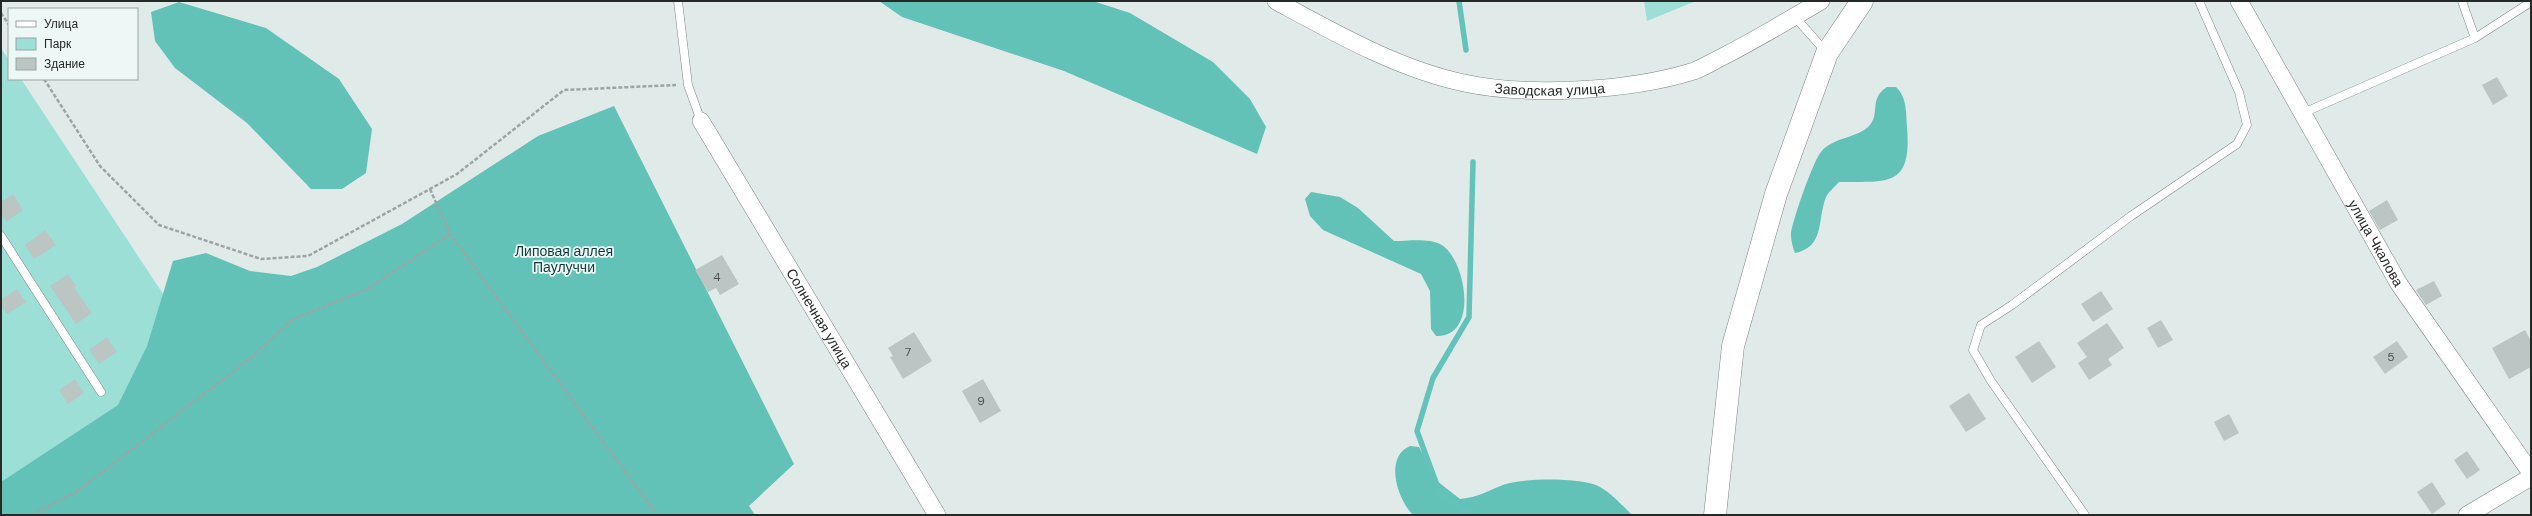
<svg xmlns="http://www.w3.org/2000/svg" width="2532" height="516" viewBox="0 0 2532 516" font-family="'DM Sans',sans-serif">
<style>
.green{fill:#9cdfd7}
.forest{fill:#63c2b8}
.lines{fill:none;stroke-linecap:round;stroke-linejoin:round}
.stream{stroke:#63c2b9;stroke-width:5.5}
.building{fill:#bbc5c3}
.lane-casing{stroke:#7d8785;stroke-width:9}
.street-casing{stroke:#7d8785;stroke-width:18}
.secondary-casing{stroke:#7d8785;stroke-width:23}
.path{stroke:#9da5a4;stroke-width:2.5;stroke-dasharray:4 2;stroke-linecap:butt}
.lane{stroke:#fff;stroke-width:8}
.street{stroke:#fff;stroke-width:17}
.secondary{stroke:#fff;stroke-width:22}
.labels{text-anchor:middle;dominant-baseline:central;stroke-width:3.5;stroke-linejoin:round;paint-order:stroke}
.number-label{font-size:12px;fill:#4a504f}
.street-label{font-size:14px;fill:#252928;stroke:#edf7f6}
.park-label{font-size:14px;fill:#0e3c38;stroke:#edf7f6}
</style>
<rect width="100%" height="100%" fill="#e0eae9"/>
<path class="green" d="M1644,1H1696L1647,21Z
M1,48L9,60V79H21L214,371L1,511Z"/>
<path class="forest" d="M879,1H1093L1130,13L1213,62L1250,99L1266,127L1257,154L1064,71L902,17Z
M179,2L266,28L339,79L372,129L366,173L342,189H311L247,123L175,68L155,41L151,12Z
M1887,87H1896C1907,97 1906,113 1907,127C1912,188 1888,181 1839,182C1835,187 1829,191 1826,197C1817,220 1825,247 1795,253C1793,248 1791,241 1791,235C1791,224 1814,159 1821,152C1833,137 1858,138 1869,126C1881,114 1868,99 1887,87Z
M614,106L794,464L749,506L755,515H1V482L118,405L147,346L173,261L206,253L250,271L291,276L317,267L402,224L538,136Z
M1311,192L1340,197L1358,208L1394,241C1408,241 1428,238 1440,244C1466,257 1480,338 1436,336L1431,329L1430,291L1421,274L1323,230L1310,216L1305,199Z
M1410,446L1419,447L1437,481L1460,499C1479,497 1485,492 1503,485C1521,478 1582,477 1600,487C1612,494 1622,505 1632,515H1413C1397,499 1384,457 1410,446Z"/>
<g class="lines">
<path class="stream" d="M1459,1L1466,50
M1473,162L1469,317L1433,378L1417,431L1441,496L1474,515"/>
</g>
<path class="building" d="M2497,77L2508,96L2493,105L2482,85Z
M13,194L23,210L6,222L1,214V202Z
M2387,200L2398,220L2380,230L2369,211Z
M45,230L56,245L34,259L25,245Z
M722,255L739,284L720,295L716,288L708,292L695,270Z
M68,274L76,286L74,288L92,313L76,324L50,286Z
M2434,281L2442,296L2426,305L2416,290Z
M17,289L26,302L7,314L1,305V300Z
M2101,291L2113,309L2093,322L2081,304Z
M2161,320L2173,340L2158,348L2147,328Z
M2107,323L2124,348L2108,359L2112,365L2089,380L2078,363L2087,357L2077,343Z
M2525,330L2531,341V367L2509,379L2492,348Z
M914,332L932,361L903,379L890,357L893,356L888,348Z
M107,337L117,352L99,364L89,350Z
M2039,341L2056,367L2032,383L2015,357Z
M2397,341L2408,357L2385,374L2373,357Z
M75,379L84,393L68,404L59,390Z
M983,379L1001,411L980,423L962,391Z
M1969,393L1986,419L1966,432L1949,406Z
M2229,414L2239,433L2224,441L2214,422Z
M2467,451L2480,470L2467,479L2454,460Z
M2432,482L2446,504L2432,514L2417,492Z"/>
<g class="lines">
<g class="lane-casing">
<path id="lane" d="M678,1L688,85L701,121
M2462,1L2475,38
M1795,17L1826,52
M2303,113L2475,38L2531,2
M1,236L101,392
M2085,515L1991,381L1973,350L1981,325L2012,305L2131,216L2237,144L2247,125L2239,92L2199,1"/>
</g>
<g class="street-casing">
<g id="street">
<path id="s1" d="M1276,1C1335,33 1398,69 1464,83C1529,97 1630,91 1694,71C1704,67 1714,61 1724,56C1757,39 1789,20 1821,1"/>
<path id="s2" d="M2239,1L2399,284L2531,473"/>
<path id="s3" d="M701,121L937,515"/>
<path d="M2467,515L2531,477"/>
</g>
</g>
<g class="secondary-casing">
<path id="secondary" d="M1715,515L1733,346L1776,194L1827,53L1862,1"/>
</g>
<path class="path" d="M1,13L9,25
M44,79L100,166L159,225L261,259L308,256L430,189L457,174L564,90L676,85
M430,189L450,234L657,515
M31,515L76,492L247,361L293,319L367,289L450,234"/>
<use href="#lane" class="lane"/>
<use href="#street" class="street"/>
<use href="#secondary" class="secondary"/>
</g>
<g class="labels">
<g class="number-label">
<text x="717" y="277">4</text>
<text x="908" y="352">7</text>
<text x="2391" y="357">5</text>
<text x="981" y="401">9</text>
</g>
<g class="street-label">
<text stroke="none"><textPath href="#s1" startOffset="292">Заводская улица</textPath></text>
<text stroke="none"><textPath href="#s2" startOffset="278">улица Чкалова</textPath></text>
<text stroke="none"><textPath href="#s3" startOffset="230">Солнечная улица</textPath></text>
</g>
<g class="park-label">
<text x="564" y="251">Липовая аллея<tspan x="564" dy="16">Паулуччи</tspan></text>
</g>
</g>
<rect width="2532" height="516" fill="none" stroke="#252928" stroke-width="4"/>
<rect x="8" y="8" width="130" height="72" fill="#edf7f6" stroke="#9da5a4"/>
<rect x="16" y="21" width="20" height="6" fill="#ffffff" stroke="#9da5a4"/>
<text x="44" y="28" font-size="12" fill="#252928">Улица</text>
<rect x="16" y="38" width="20" height="12" fill="#9cdfd7" stroke="#9da5a4"/>
<text x="44" y="48" font-size="12" fill="#252928">Парк</text>
<rect x="16" y="58" width="20" height="12" fill="#bbc5c3" stroke="#9da5a4"/>
<text x="44" y="68" font-size="12" fill="#252928">Здание</text>
</svg>
